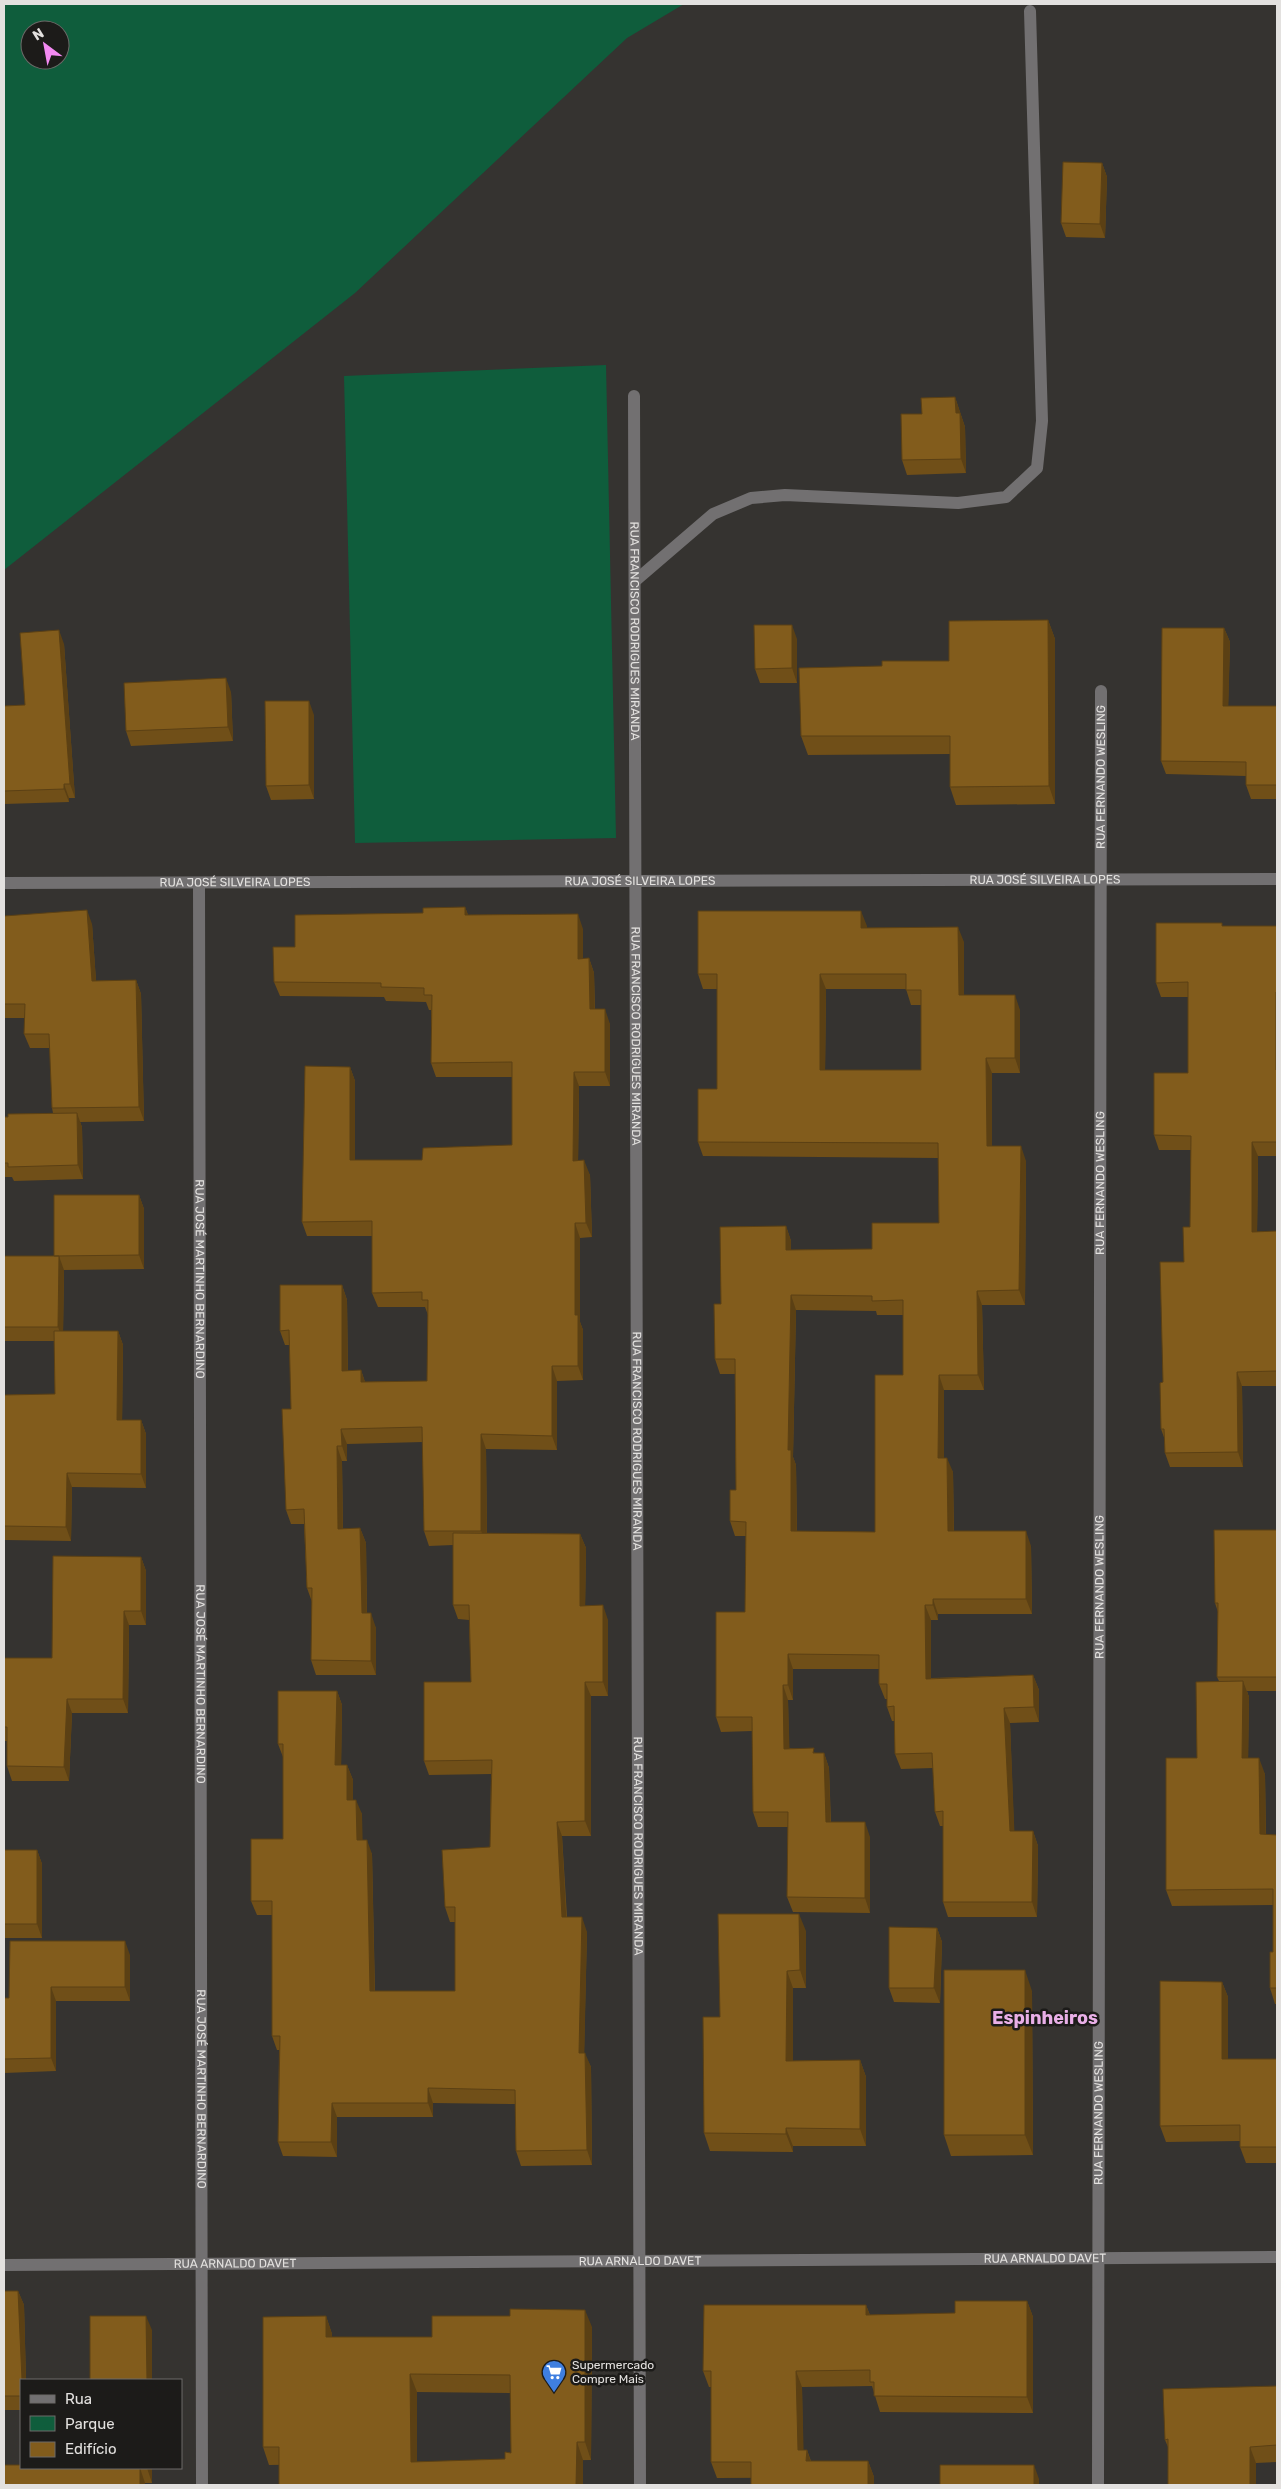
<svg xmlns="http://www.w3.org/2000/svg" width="1281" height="2489" viewBox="0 0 1281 2489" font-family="Rubik,sans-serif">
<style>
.green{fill:#0f5d3c;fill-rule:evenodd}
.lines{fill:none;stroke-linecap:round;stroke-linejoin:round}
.minor{stroke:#727071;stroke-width:12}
.wall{fill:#704f18;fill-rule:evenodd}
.shaded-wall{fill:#5b4014}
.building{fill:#825c1c;stroke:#5b4014;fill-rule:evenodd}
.labels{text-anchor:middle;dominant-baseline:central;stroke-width:5;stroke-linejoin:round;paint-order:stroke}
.street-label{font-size:12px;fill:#e3e1df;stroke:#1c1b19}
.poi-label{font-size:12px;fill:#e3e1df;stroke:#1c1b19;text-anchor:start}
.district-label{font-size:18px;font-weight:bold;fill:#e9afe7;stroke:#1c1b19}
</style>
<rect width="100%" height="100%" fill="#353330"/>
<path class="green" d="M4,4H684L627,38L355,293L4,570ZM30,30H60V60H30Z
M606,365L616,838L355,843L344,376Z"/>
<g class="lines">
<g class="minor">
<path id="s1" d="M634,396L640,2485"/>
<path d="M635,581L713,514L751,498L785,495L958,503L1006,497L1037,468L1042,421L1030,11"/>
<path id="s2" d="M4,883L1277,879"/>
<path id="s3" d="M199,883L202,2485"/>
<path id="s4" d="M4,2265L1277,2257"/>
<path id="s5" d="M1098,2485L1101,691"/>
</g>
</g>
<path class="wall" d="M1102,163L1107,177L1105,238L1066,237L1061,223Z
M955,397L965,427L966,473L907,475L902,460L922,414Z
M1048,620L1055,639V804L956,805L950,787V754L808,755L801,736L882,666L949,661Z
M1224,628L1230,642L1228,706H1277V799H1251L1246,785V776L1166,774L1161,761Z
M797,639V683H760L755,669Z
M64,644L75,798H69V802L4,804V706L25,705Z
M231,692L233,741L131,746L126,731Z
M314,715V799L271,800L266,786Z
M465,907L468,915L583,929V958H589L594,973L595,1009L610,1024V1086H579L578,1160L590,1175L592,1237L580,1238V1322L583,1330V1380L557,1381V1450L486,1449L487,1533L580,1534L586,1548L585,1606L608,1620V1696H591V1836H562L567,1917L587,1932L584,2053L591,2067L592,2165L521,2166L516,2151L515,2104L433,2103V2117H337V2157L283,2156L278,2142L279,2050H277L272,2036V1915H257L251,1901L283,1839V1757L278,1744L337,1691L342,1705L341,1765H347L353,1780V1800L362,1814V1840L372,1854L375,1991H455V1922H450L445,1907L490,1847L491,1774L429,1775L424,1761L471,1682L469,1620L458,1619L453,1605V1545L429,1546L424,1531L423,1442L347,1444V1461H342L343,1529L360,1528L366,1543L367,1613L376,1628V1675H316L311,1660L312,1602L307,1588L304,1524H291L286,1510L291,1409L290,1345H285L280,1331L342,1285L347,1300L348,1371L361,1370L365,1382L427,1381L428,1315L425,1307H378L372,1293V1236H307L302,1222L350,1067L355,1081V1160H422L512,1145V1077H436L431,1063V1010H429L426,1002L386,1001L384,997L280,996L274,982L295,947L423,913Z
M4,916L92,924L96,981L136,980L141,994L144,1121L80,1122L82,1127L83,1179L14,1181L12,1177H4V1117L53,1113L52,1108L50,1048H30L24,1034L25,1018H4Z
M867,926V928L964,942V995L1020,1010V1073H992V1146L1026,1161L1025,1305H982L984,1390H944V1458L953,1472L954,1531L1031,1546L1032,1614H938V1620H931V1678L1033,1675L1039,1690V1722L1010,1723L1014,1831H1033L1038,1846L1037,1917H948L943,1902V1826H940L935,1812L933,1768L901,1769L895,1754V1721H892L887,1707V1699H885L879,1684V1669H793V1700H788L789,1748L816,1753H824L829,1768L831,1822L870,1837V1913L793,1912L787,1897L788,1827H758L753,1812L752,1731L721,1732L716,1717L745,1612L746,1536H735L730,1521L736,1490L735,1374H720L715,1359L721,1304L786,1226L791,1241V1250L872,1249L939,1223L938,1158L703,1156L698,1142L717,1089V989H703L698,974ZM826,989H906L911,1005H921V1070H825ZM796,1310L876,1311L877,1315H903V1375L875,1532L797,1531L796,1465L793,1457Z
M1223,926H1277V1156H1258L1257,1232L1277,1231V1386H1242L1243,1467H1170L1165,1453V1440L1161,1429L1163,1382L1190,1227L1191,1150H1159L1154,1135L1188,1073V997H1161L1156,983Z
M139,1195L144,1209V1269L64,1270L63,1331H118L123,1345L122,1420H141L146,1434V1488L72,1487L71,1541L4,1540V1395L55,1394L54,1341H4V1256H54Z
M1277,1530V1691H1247L1249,1697L1248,1758L1265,1774L1266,1835H1277V2004H1275L1270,1988L1273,1952V1905L1172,1906L1166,1890L1197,1758L1219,1681L1217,1677L1218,1612L1215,1603Z
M141,1557L146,1571V1625H129L128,1713H72L69,1781H12L7,1766V1741H4V1658H52Z
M4,1850H37L42,1864V1938H4Z
M937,1928L942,1942L940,2003L894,2002L889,1988Z
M806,1931V1988H793V2061L860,2060L866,2077V2146H793V2152L710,2151L704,2133L720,2017Z
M130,1955V2001H56V2071L4,2073V1998H9Z
M1222,1982L1228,1997V2059H1277V2163H1246L1240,2147V2141L1166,2142L1160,2126Z
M1032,1991L1033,2155L951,2156L944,2135Z
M4,2291H18L24,2305L26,2380H21V2410H4Z
M1027,2301L1033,2317V2413L880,2412L872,2386L802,2387L803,2450H807L811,2461H868L874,2477L717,2478L711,2462V2387H709L703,2371L866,2305L870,2315L955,2313Z
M326,2316L332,2334V2337H432L592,2327L591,2460L269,2465L263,2447ZM417,2392L510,2393L511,2453L505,2459L417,2462Z
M1277,2386V2462L1256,2463V2485H1168V2447L1165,2440Z
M4,2465L152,2468V2483H145Z"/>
<path class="shaded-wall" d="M1102,163L1107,177L1105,238L1100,224Z
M955,397L965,427L966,473L961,459L956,413Z
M1048,620L1055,639V804L1049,786Z
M792,625L797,639V683L792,668Z
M1224,628L1230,642L1228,720L1223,706Z
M59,630L64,644L75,798L70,784Z
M226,678L231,692L233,741L228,727Z
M309,701L314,715V799L309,785Z
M64,784L69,798V802L64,789Z
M465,907L471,922L465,915Z
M87,910L92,924L97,995L92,981Z
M861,911L867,926V943L861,928Z
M578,914L583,929V973L578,959Z
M958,927L964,942V1010L959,995Z
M589,958L594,973L595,1024L590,1009Z
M820,974L826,989L825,1085L820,1070Z
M136,980L141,994L144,1121L139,1107Z
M1276,992L1277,995V1074L1276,1070Z
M1015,995L1020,1010V1073L1015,1058Z
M605,1009L610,1024V1086L605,1072Z
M986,1058L992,1073V1161L987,1146Z
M350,1067L355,1081V1174L350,1160Z
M574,1072L579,1086L578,1175L573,1161Z
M77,1113L82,1127L83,1179L78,1165Z
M1252,1142L1258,1156L1257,1246L1252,1232Z
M1021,1146L1026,1161L1025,1305L1019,1290Z
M584,1160L590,1175L592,1237L586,1223Z
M139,1195L144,1209V1269L139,1255Z
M575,1223L580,1238V1322L583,1330V1380L578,1366L575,1315Z
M786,1226L791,1241V1265L786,1250Z
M59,1256L64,1270L63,1341L58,1327Z
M342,1285L347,1300L348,1385L342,1371Z
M977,1291L982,1305L984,1390L978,1375Z
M791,1295L796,1310L793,1457L796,1465L797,1546L791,1531L788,1450Z
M118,1331L123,1345L122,1434L117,1420Z
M552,1366L557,1381V1450L552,1436Z
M361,1370L366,1385L361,1382Z
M1237,1372L1242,1386L1243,1467L1238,1452Z
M939,1375L944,1390V1472L938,1458Z
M141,1420L146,1434V1488L141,1474Z
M341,1429L347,1444V1461L342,1446Z
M481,1434L486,1449L487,1545L481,1531Z
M337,1446L342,1461L343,1543L338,1529Z
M947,1458L953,1472L954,1546L948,1531Z
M67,1473L72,1487L71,1541L66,1527Z
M360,1528L366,1543L367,1628L362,1613Z
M1026,1531L1031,1546L1032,1614L1026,1599Z
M580,1534L586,1548L585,1620L580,1606Z
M141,1557L146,1571V1625L141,1611Z
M933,1599L938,1614V1620L933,1605Z
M603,1605L608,1620V1696L603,1682Z
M925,1605L931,1620V1693L926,1679Z
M124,1611L129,1625L128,1713L123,1699Z
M371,1613L376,1628V1675L371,1661Z
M788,1654L793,1669V1700L788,1685Z
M1033,1675L1039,1690V1722L1034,1707Z
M1243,1681L1249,1697L1248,1774L1242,1758Z
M585,1682L591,1696V1836L585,1821Z
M783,1685L788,1700L790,1763L784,1749Z
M337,1691L342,1705L341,1779L335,1765Z
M67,1699L72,1713L69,1781L64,1767Z
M1004,1708L1010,1723L1015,1846L1010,1831Z
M824,1753L829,1768L831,1837L826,1822Z
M1259,1758L1265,1774L1266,1850L1260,1834Z
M347,1765L353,1780V1814L347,1800Z
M356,1800L362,1814L363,1854L357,1840Z
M557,1822L562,1836L567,1932L562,1917Z
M865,1822L870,1837V1913L865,1898Z
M1033,1831L1038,1846L1037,1917L1032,1902Z
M367,1840L372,1854L375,2006L370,1991Z
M37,1850L42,1864V1938L37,1924Z
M799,1914L806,1931V1988L800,1970Z
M582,1917L587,1932L584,2067L579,2053Z
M937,1928L942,1942L940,2003L934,1988Z
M125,1941L130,1955V2001L125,1987Z
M1025,1970L1032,1991L1033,2155L1025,2135Z
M787,1971L793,1988V2078L786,2061Z
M1222,1982L1228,1997V2075L1222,2059Z
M51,1987L56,2001V2071L51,2058Z
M585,2053L591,2067L592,2165L587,2150Z
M860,2060L866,2077V2146L860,2129Z
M428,2088L433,2103V2117L428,2103Z
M332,2103L337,2117V2157L331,2142Z
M786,2128L793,2146V2152L786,2134Z
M18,2291L24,2305L26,2380H22Z
M1027,2301L1033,2317V2413L1027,2397Z
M866,2305L872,2321L866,2315Z
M585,2310L592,2327L591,2460L585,2442Z
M146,2316L152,2330V2380H147Z
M326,2316L332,2334V2354L326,2337Z
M796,2371L802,2387L804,2466L798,2450Z
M410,2374L417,2392V2480L411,2462Z
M577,2442L583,2460V2485H576Z
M1250,2447L1256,2463V2485H1250Z
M807,2450L812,2466L806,2461Z
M868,2461L874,2477V2485H868Z
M1034,2465L1039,2479V2485H1034Z
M140,2468L145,2483V2485H140Z
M147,2468H152V2483Z"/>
<path class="building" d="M1063,162L1102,163L1100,224L1061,223Z
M955,397L956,413H960L961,459L902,460L901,414H922L921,398Z
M1048,620L1049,786L950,787V736H801L799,668L882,666V661H949V621Z
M754,625H792V668L755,669Z
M1162,628H1224L1223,706H1277V785H1246V762L1161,761Z
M59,630L70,784H64V789L4,791V706L25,705L20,633Z
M226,678L228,727L126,731L124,683Z
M265,701H309V785L266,786Z
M465,907V915L578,914V959L589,958L590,1009H605V1072H574L573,1161L584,1160L586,1223H575V1315H578V1366H552V1436L481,1434V1531H424L422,1427L341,1429L342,1446H337L338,1529L360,1528L362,1613H371V1661L311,1660L312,1588H307L304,1509L286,1510L282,1409H291L289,1330L280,1331V1285H342V1371L361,1370V1382L427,1381L428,1300H422V1292L372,1293V1221L302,1222L305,1066L350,1067V1160H422L423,1148L512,1145V1062L431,1063L432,995H424V988L381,987V983L274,982L273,947H295V915L423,913V908Z
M87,910L92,981L136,980L139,1107L52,1108L49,1034H24L25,1004H4V916Z
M698,911H861V928L958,927L959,995H1015V1058H986L987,1146H1021L1019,1290L977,1291L978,1375H939L938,1458H947L948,1531H1026V1599H933V1605H925L926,1679L1033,1675L1034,1707L1004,1708L1010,1831H1033L1032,1902H943V1811L935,1812L932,1753L895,1754L894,1706L887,1707V1684H879V1655L788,1654V1685H783L784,1749L814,1748L813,1753H824L826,1822H865V1898L787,1897L788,1812H753L752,1717H716V1612H745L746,1522L730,1521V1490H736L735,1359H715L714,1304H721L720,1227L786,1226V1250L872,1249V1223H939L938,1143L698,1142V1089H717V974H698ZM820,974H906V990H921V1070H820ZM791,1295L872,1296V1301L903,1300V1375H875V1532L791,1531V1450H788Z
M1156,923H1222V926H1277V992H1276V1070H1277V1142H1252V1232L1277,1231V1371L1237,1372L1238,1452L1165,1453L1164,1429H1161L1160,1383L1163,1382L1160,1262H1184L1183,1227H1190L1191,1136L1154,1135V1073H1188V982L1156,983Z
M77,1113L78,1165L8,1167V1163H4V1117H8V1114Z
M54,1195H139V1255L54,1256Z
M4,1256H59L58,1327H4Z
M54,1331H118L117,1420H141V1474L67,1473L66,1527L4,1526V1395L55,1394Z
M1214,1530H1277V1677H1217L1218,1603H1215Z
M453,1533L580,1534V1606L603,1605V1682H585V1821L557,1822L562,1917H582L579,2053H585L587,2150L516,2151L515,2090L428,2088V2103H332L331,2142H278L280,2036H272V1901H251V1839H283V1744H278V1691H337L335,1765H347V1800H356L357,1840H367L370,1991H455V1907H445L442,1850L490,1847L492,1760L424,1761V1682H471L469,1605H453Z
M53,1556L141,1557V1611H124L123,1699H67L64,1767L7,1766V1727H4V1658H52Z
M1243,1681L1242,1758H1259L1260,1834L1277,1835V1988H1270V1952H1273V1889L1166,1890V1758H1197L1196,1682Z
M4,1850H37V1924H4Z
M718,1914H799L800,1970L787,1971L786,2061L860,2060V2129L786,2128V2134L704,2133L703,2017H720Z
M889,1927L937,1928L934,1988H889Z
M10,1941H125V1987H51V2058L4,2059V1998H9Z
M944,1970H1025V2135H944Z
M1160,1981L1222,1982V2059H1277V2147H1240V2125L1160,2126Z
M4,2291H18L22,2380L21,2396H4Z
M955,2301H1027V2397L874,2396V2382H870V2370L796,2371L798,2450H807L806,2461H868V2485H751V2462H711V2371H703L704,2305H866V2315L955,2313Z
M510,2309L585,2310V2442H577L576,2485H279V2447H263V2317L326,2316V2337H432V2316H510ZM410,2374L510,2375L511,2453L505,2452V2459L411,2462Z
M90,2316H146L147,2380H90Z
M1277,2386V2445L1250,2447V2485H1168V2439L1165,2440L1163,2389Z
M4,2465H21V2468H147H140V2485H4Z
M940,2465H1034V2485H940Z"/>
<defs>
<g id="supermarket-pin" transform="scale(1.25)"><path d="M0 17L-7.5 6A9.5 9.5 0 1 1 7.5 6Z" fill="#3f7fe0" stroke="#1c1b19"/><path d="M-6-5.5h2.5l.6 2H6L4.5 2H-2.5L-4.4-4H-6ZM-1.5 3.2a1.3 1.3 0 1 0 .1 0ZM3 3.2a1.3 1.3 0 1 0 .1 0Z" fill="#fff"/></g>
</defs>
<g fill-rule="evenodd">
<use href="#supermarket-pin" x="554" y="2372"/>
</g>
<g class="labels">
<g class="street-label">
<text stroke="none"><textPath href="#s1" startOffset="235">RUA FRANCISCO RODRIGUES MIRANDA</textPath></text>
<text stroke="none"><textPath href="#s5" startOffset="1708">RUA FERNANDO WESLING</textPath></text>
<text stroke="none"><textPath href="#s2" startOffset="1041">RUA JOSÉ SILVEIRA LOPES</textPath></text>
<text stroke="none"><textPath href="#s2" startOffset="636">RUA JOSÉ SILVEIRA LOPES</textPath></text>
<text stroke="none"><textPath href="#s2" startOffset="231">RUA JOSÉ SILVEIRA LOPES</textPath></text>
<text stroke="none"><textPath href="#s1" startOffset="640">RUA FRANCISCO RODRIGUES MIRANDA</textPath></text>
<text stroke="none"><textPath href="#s5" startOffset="1302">RUA FERNANDO WESLING</textPath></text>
<text stroke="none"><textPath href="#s3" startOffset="396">RUA JOSÉ MARTINHO BERNARDINO</textPath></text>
<text stroke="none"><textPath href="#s1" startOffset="1045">RUA FRANCISCO RODRIGUES MIRANDA</textPath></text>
<text stroke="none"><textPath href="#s5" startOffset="898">RUA FERNANDO WESLING</textPath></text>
<text stroke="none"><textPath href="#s3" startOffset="801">RUA JOSÉ MARTINHO BERNARDINO</textPath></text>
<text stroke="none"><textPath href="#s1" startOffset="1450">RUA FRANCISCO RODRIGUES MIRANDA</textPath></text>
<text stroke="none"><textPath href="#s3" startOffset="1206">RUA JOSÉ MARTINHO BERNARDINO</textPath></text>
<text stroke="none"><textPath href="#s5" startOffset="372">RUA FERNANDO WESLING</textPath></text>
<text stroke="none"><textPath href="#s4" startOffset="1041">RUA ARNALDO DAVET</textPath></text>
<text stroke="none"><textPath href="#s4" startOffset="636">RUA ARNALDO DAVET</textPath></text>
<text stroke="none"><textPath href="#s4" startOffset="231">RUA ARNALDO DAVET</textPath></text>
</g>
<g class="poi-label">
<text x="572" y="2365">Supermercado<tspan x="572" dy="14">Compre Mais</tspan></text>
</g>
<g class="district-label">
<text x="1045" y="2018">Espinheiros</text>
</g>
</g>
<rect width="1281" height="2489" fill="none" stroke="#e3e1df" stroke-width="10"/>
<rect x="20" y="2379" width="162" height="90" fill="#1c1b19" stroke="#6c6a68"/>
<rect x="30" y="2395" width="25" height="8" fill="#727071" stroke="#6c6a68"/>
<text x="65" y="2404" font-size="15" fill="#e3e1df">Rua</text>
<rect x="30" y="2416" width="25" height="15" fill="#0f5d3c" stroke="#6c6a68"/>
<text x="65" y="2429" font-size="15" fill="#e3e1df">Parque</text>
<rect x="30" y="2442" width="25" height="15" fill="#825c1c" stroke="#6c6a68"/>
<text x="65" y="2454" font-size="15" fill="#e3e1df">Edifício</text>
<g transform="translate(45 45) rotate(328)"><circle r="24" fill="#1c1b19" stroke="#6c6a68"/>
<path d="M0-4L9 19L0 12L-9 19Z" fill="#f38af2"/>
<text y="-8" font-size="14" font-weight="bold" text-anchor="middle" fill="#e3e1df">N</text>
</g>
</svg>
